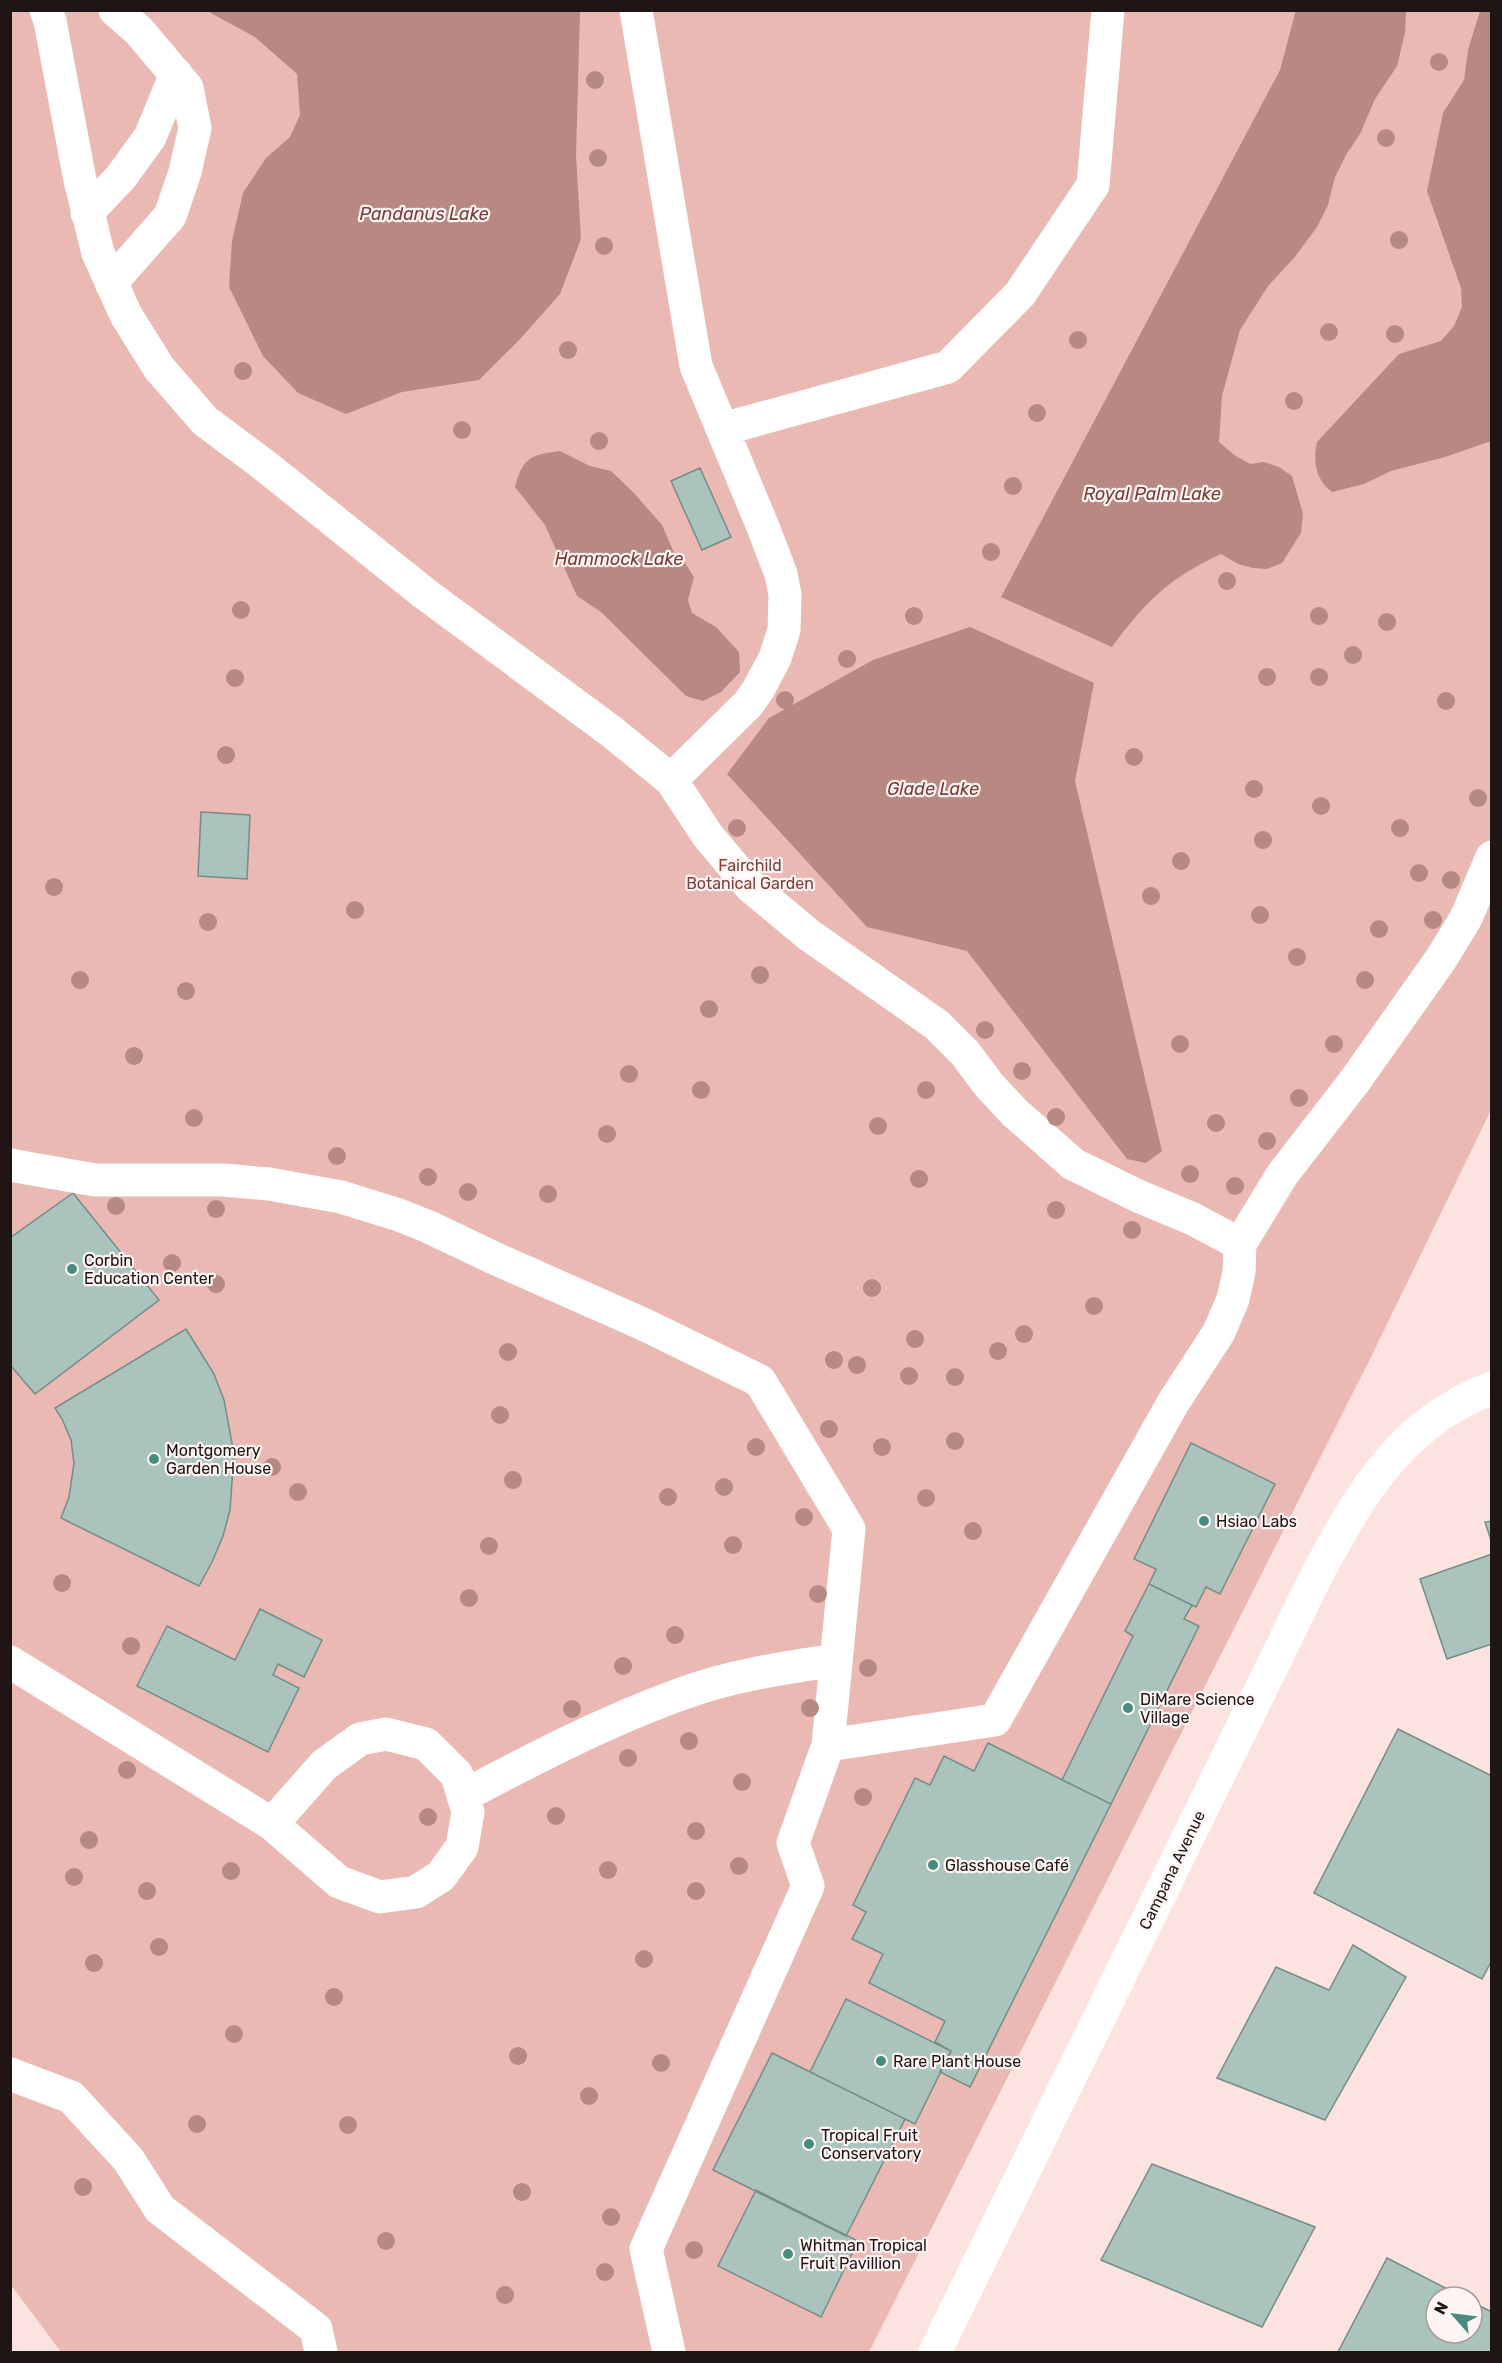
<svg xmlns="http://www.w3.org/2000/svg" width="1502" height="2363" viewBox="0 0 1502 2363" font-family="Rubik,sans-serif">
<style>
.green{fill:#eab9b3}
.water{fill:#b88882}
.building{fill:#aac3bd;stroke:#758c87;stroke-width:1.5}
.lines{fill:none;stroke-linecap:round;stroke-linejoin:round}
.minor{stroke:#fff;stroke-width:33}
.tree{fill:#b78984}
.poi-dot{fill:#488c7f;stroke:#fef4f3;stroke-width:2}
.labels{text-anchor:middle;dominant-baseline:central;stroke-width:4.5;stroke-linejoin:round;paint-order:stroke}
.park-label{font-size:16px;fill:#7f3f39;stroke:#fef4f3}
.poi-label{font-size:16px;fill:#1e1514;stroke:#fef4f3;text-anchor:start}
.street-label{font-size:16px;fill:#1e1514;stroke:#fef4f3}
.water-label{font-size:18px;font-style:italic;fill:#7b3c36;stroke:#fef4f3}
</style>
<rect width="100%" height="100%" fill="#fce3df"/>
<path class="green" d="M11,11H1491V1110L1372,1355L869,2352H61L11,2285Z"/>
<path class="water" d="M1296,10L1406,11L1405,33L1397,66L1375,99L1360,134L1346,155L1335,177L1328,205L1317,227L1294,258L1268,286L1240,330L1222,396L1219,442L1234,455L1250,464L1264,462L1279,467L1292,476L1303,514L1301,533L1282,563L1267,569L1253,568L1238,564L1221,554C1169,578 1145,602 1112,647L1001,597L1280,70Z
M207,11H580L576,155L581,239L560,294L521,338L479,380L402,392L346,414L298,393L263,356L229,287L232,241L243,193L266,158L290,137L300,115L297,74L255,37Z
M1480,11H1492L1491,441L1445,457L1391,471L1364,484L1332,492C1315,479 1313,462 1317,442L1399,354L1441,341L1454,326L1462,307L1461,288L1427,191L1443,113L1464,80L1468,50Z
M560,451L590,466L611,471L633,492L662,525L675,555L685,563L694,577L688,600L692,613L716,627L739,652L740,672L721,692L703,701L686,696L601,612L577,596L545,525L515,487C523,457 531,455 560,451Z
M970,627L1094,683L1075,781L1162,1151L1146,1163L1127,1159L967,951L867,927L727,774L769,718L873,660Z"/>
<path class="building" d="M700,468L731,537L702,550L671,481Z
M201,812L250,815L247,879L198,876Z
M73,1193L159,1300L35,1394L10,1365V1238Z
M186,1329L214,1374L224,1400L234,1454L230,1510L223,1536L212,1562L199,1586L61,1518L69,1497L74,1463L71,1440L62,1419L55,1408Z
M1191,1443L1275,1484L1220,1594L1206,1587L1196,1607L1149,1584L1156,1569L1134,1559Z
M1492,1521V1543L1485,1522Z
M1492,1554V1644L1447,1659L1420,1579Z
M1149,1584L1192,1605L1184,1619L1199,1626L1111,1804L1062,1780L1133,1636L1125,1631Z
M260,1609L322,1640L304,1677L278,1664L273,1675L299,1688L268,1752L137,1686L167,1626L235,1660Z
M1398,1729L1492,1776V1960L1482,1979L1314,1893Z
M988,1743L1111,1804L970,2087L940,2072L951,2051L935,2042L945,2021L869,1983L883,1954L852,1939L866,1912L853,1905L915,1778L930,1785L944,1756L974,1771Z
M1353,1945L1406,1977L1325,2120L1217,2078L1276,1967L1329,1990Z
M846,1999L951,2051L915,2124L810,2072Z
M772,2053L905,2119L846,2236L713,2170Z
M1152,2164L1315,2227L1262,2327L1101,2260Z
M756,2190L858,2241L821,2317L718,2266Z
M1387,2258L1463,2297H1436V2333H1472V2302L1492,2312V2352H1338Z"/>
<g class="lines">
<path class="minor" d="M46,10L50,21L80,180L98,253L126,315L159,368L205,421L264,465L424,593L612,732L671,780L708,836L750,886L809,935L937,1025L965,1053L989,1085L1015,1113L1073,1164L1138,1196L1193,1219L1240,1244
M636,10L696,366L763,527L781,574L785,595L784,630L775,658L758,690L748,704L671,780
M87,213L121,177L150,137L176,74
M111,283L170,216L185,172L195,128L187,88L139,31L115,10
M723,429L948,367L1020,294L1093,185L1108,10
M10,1165L95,1180H223L269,1184L341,1197L399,1215L429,1227L496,1259L643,1324L760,1381L849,1529L828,1745L995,1720L1173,1403L1219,1332L1233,1299L1239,1272L1240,1244L1282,1175L1354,1082L1441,959L1466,918L1492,857
M10,1662L272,1824L339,1882L380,1897L416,1892L441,1876L462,1847L468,1812L457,1775L426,1744L386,1734L360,1739L324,1765L272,1824
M463,1796C535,1758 608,1720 684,1693C733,1675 785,1668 836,1660
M10,2074L71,2097L128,2159L160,2209L316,2329L321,2352
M669,2352L646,2249L808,1886L793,1843L828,1745
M935,2352L1318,1573C1362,1491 1401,1423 1492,1388"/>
</g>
<g class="tree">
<circle cx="1439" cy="62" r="9"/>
<circle cx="595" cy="80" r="9"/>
<circle cx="1386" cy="138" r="9"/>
<circle cx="598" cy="158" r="9"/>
<circle cx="1399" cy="240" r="9"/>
<circle cx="604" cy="246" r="9"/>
<circle cx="1329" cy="332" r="9"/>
<circle cx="1395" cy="334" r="9"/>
<circle cx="1078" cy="340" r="9"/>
<circle cx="568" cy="350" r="9"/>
<circle cx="243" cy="371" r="9"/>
<circle cx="1294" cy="401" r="9"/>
<circle cx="1037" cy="413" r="9"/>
<circle cx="462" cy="430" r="9"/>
<circle cx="599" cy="441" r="9"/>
<circle cx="1013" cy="486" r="9"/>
<circle cx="991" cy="552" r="9"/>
<circle cx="1227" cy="581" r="9"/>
<circle cx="241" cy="610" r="9"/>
<circle cx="914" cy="616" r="9"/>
<circle cx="1319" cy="616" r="9"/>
<circle cx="1387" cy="622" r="9"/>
<circle cx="1353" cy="655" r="9"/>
<circle cx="847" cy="659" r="9"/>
<circle cx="1267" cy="677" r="9"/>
<circle cx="1319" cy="677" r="9"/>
<circle cx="235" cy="678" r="9"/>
<circle cx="785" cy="700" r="9"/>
<circle cx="1446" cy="701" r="9"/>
<circle cx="226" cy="755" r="9"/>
<circle cx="1134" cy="757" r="9"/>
<circle cx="1254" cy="789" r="9"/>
<circle cx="1478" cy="798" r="9"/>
<circle cx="1321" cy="806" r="9"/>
<circle cx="737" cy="828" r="9"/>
<circle cx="1400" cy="828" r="9"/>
<circle cx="1263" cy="840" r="9"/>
<circle cx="1181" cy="861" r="9"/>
<circle cx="1419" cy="873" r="9"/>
<circle cx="1451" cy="880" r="9"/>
<circle cx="54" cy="887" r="9"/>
<circle cx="1151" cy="896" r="9"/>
<circle cx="355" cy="910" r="9"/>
<circle cx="1260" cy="915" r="9"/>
<circle cx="1433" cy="920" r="9"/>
<circle cx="208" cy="922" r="9"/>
<circle cx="1379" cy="929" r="9"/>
<circle cx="1297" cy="957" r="9"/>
<circle cx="760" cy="975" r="9"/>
<circle cx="80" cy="980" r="9"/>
<circle cx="1365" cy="980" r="9"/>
<circle cx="186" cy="991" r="9"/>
<circle cx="709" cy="1009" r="9"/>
<circle cx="985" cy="1030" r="9"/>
<circle cx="1180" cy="1044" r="9"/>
<circle cx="1334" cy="1044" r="9"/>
<circle cx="134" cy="1056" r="9"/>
<circle cx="1022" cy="1071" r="9"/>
<circle cx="629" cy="1074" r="9"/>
<circle cx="701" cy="1090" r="9"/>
<circle cx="926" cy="1090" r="9"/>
<circle cx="1299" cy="1098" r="9"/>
<circle cx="1056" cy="1117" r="9"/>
<circle cx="194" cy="1118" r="9"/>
<circle cx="1216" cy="1123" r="9"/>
<circle cx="878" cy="1126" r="9"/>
<circle cx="607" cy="1134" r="9"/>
<circle cx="1267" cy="1141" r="9"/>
<circle cx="337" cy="1156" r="9"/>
<circle cx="1190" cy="1174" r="9"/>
<circle cx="428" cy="1177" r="9"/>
<circle cx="919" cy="1179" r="9"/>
<circle cx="1235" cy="1186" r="9"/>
<circle cx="468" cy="1192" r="9"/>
<circle cx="548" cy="1194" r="9"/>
<circle cx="116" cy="1206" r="9"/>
<circle cx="216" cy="1209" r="9"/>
<circle cx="1056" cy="1210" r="9"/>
<circle cx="1132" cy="1230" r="9"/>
<circle cx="172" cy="1263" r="9"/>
<circle cx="216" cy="1284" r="9"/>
<circle cx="872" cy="1288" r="9"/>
<circle cx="1094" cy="1306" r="9"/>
<circle cx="1024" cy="1334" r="9"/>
<circle cx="915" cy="1339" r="9"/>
<circle cx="998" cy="1351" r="9"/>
<circle cx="508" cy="1352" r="9"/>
<circle cx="834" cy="1360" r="9"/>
<circle cx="857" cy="1365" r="9"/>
<circle cx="909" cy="1376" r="9"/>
<circle cx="955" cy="1377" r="9"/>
<circle cx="500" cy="1415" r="9"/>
<circle cx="829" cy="1429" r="9"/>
<circle cx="955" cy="1441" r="9"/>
<circle cx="756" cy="1447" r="9"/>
<circle cx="882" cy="1447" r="9"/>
<circle cx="272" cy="1467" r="9"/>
<circle cx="513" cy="1480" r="9"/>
<circle cx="724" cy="1487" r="9"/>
<circle cx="298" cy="1492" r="9"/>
<circle cx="668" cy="1497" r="9"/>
<circle cx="926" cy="1498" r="9"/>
<circle cx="804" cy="1517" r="9"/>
<circle cx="973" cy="1531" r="9"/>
<circle cx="733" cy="1545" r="9"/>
<circle cx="489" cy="1546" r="9"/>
<circle cx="62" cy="1583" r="9"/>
<circle cx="818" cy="1594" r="9"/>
<circle cx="469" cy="1598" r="9"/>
<circle cx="675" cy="1635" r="9"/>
<circle cx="131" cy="1646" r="9"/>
<circle cx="623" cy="1666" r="9"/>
<circle cx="868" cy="1668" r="9"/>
<circle cx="810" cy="1708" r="9"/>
<circle cx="572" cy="1709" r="9"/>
<circle cx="689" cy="1741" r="9"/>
<circle cx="628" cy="1758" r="9"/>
<circle cx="127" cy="1770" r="9"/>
<circle cx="742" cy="1782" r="9"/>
<circle cx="863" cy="1797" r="9"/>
<circle cx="556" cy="1816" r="9"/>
<circle cx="428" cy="1817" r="9"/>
<circle cx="696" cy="1831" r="9"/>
<circle cx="89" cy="1840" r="9"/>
<circle cx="739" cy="1866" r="9"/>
<circle cx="608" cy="1870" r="9"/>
<circle cx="231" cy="1871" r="9"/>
<circle cx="74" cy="1877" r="9"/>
<circle cx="147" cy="1891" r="9"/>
<circle cx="696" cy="1891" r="9"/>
<circle cx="159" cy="1947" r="9"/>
<circle cx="644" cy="1959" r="9"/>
<circle cx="94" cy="1963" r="9"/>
<circle cx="334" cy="1997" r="9"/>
<circle cx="234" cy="2034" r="9"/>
<circle cx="518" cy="2056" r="9"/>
<circle cx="661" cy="2063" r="9"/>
<circle cx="589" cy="2096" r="9"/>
<circle cx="197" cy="2124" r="9"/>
<circle cx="348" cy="2125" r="9"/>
<circle cx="83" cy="2187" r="9"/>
<circle cx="522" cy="2192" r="9"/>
<circle cx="611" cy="2217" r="9"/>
<circle cx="386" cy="2241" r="9"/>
<circle cx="694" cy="2250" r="9"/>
<circle cx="605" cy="2272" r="9"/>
<circle cx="505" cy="2295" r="9"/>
</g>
<g class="poi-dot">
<circle cx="72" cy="1269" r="6"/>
<circle cx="154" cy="1459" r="6"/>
<circle cx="1204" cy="1521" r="6"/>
<circle cx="1128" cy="1708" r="6"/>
<circle cx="933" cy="1865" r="6"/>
<circle cx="881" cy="2061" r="6"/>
<circle cx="809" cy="2144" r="6"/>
<circle cx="788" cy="2254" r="6"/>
</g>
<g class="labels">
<g class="park-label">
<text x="750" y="865">Fairchild<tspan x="750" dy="18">Botanical Garden</tspan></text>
</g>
<g class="poi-label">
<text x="84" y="1260">Corbin<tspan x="84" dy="18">Education Center</tspan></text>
<text x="166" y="1450">Montgomery<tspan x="166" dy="18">Garden House</tspan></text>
<text x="1216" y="1521">Hsiao Labs</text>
<text x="1140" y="1699">DiMare Science<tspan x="1140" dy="18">Village</tspan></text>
<text x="945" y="1865">Glasshouse Café</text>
<text x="893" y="2061">Rare Plant House</text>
<text x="821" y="2135">Tropical Fruit<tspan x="821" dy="18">Conservatory</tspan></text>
<text x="800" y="2245">Whitman Tropical<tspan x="800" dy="18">Fruit Pavillion</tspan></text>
</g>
<g class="street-label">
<text transform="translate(1172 1870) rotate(-64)">Campana Avenue</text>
</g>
<g class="water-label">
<text x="424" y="214">Pandanus Lake</text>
<text x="1152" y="494">Royal Palm Lake</text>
<text x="619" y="559">Hammock Lake</text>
<text x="933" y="789">Glade Lake</text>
</g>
</g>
<rect width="1502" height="2363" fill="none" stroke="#1e1514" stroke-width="24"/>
<g transform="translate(1454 2315) rotate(298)"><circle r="28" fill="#fef4f3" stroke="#a49b9a" stroke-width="1.5"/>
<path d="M0-4.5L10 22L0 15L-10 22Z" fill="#488c7f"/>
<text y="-9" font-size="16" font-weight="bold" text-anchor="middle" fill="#1e1514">N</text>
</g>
</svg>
